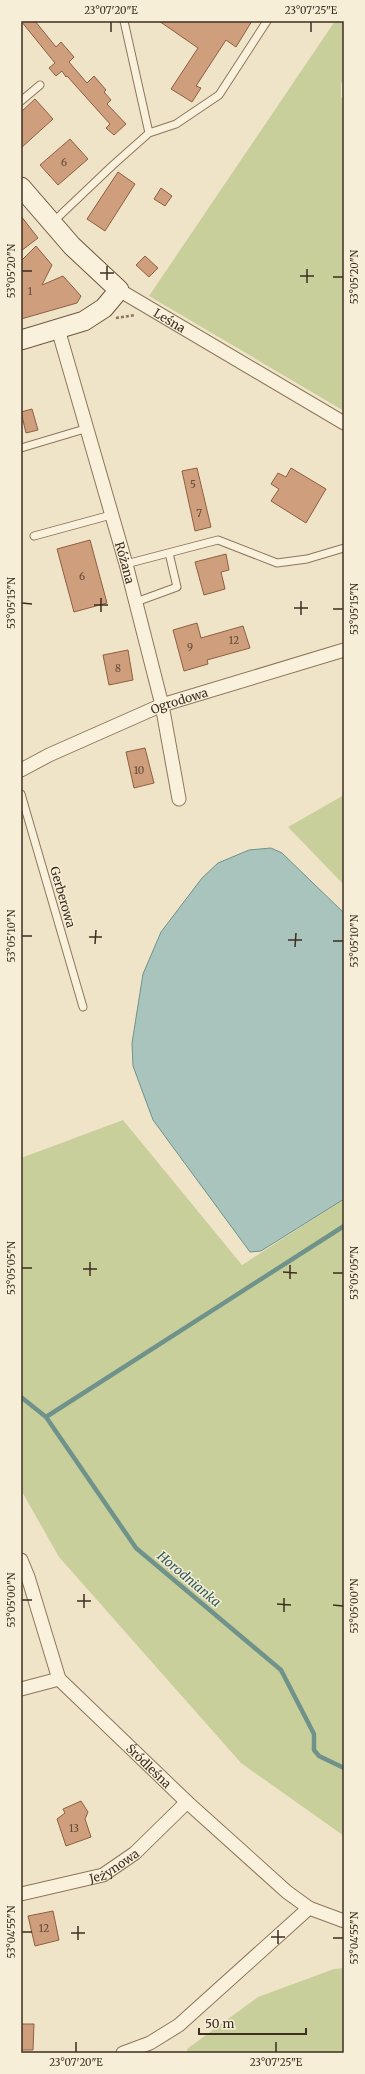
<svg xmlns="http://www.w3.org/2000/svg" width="365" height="2074" viewBox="0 0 365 2074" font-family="Merriweather,serif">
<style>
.green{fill:#c9cf9b}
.water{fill:#a9c4bc;stroke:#6f938a}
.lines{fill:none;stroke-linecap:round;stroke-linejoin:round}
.stream{stroke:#6f938a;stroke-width:4.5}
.building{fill:#cf9f7d;stroke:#8d5f41}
.lane-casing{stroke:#8d765c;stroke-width:9}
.street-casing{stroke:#8d765c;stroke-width:15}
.secondary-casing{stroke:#6f573f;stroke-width:21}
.path{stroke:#8d765c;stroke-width:2.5;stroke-dasharray:3 2;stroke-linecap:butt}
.lane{stroke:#faf1dc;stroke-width:7}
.street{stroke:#faf1dc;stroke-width:13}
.secondary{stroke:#faf1dc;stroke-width:19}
.ticks{fill:none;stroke:#3d2e20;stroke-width:1.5}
.labels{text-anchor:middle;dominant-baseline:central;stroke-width:3;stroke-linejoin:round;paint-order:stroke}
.number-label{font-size:10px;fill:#624a37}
.street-label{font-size:12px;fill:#3d2e20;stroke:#f7eed8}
.water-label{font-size:13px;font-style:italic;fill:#2f5d5a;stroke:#f7eed8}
.neatline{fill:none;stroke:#3d2e20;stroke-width:1.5}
.ticks-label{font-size:10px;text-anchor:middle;fill:#3d2e20}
</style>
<rect width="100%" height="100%" fill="#f0e4c8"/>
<path class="green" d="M335,21L344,23V79L341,84V97L344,100V411L149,296Z
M344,795V885L288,827Z
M123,1120L242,1265L344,1199V1836L241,1763L59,1557L21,1490V1158Z
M344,1968V2053H188L187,2049L258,1997L334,1969Z"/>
<path class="water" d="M271,848L282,853L344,913V1199L261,1251L250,1252L153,1120L133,1066L132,1043L143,974L161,932L202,878L218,863L249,850Z"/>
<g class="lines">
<path class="stream" d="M21,1397L46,1417L136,1548L281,1670L314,1734V1750L319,1756L344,1768
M46,1417L344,1226"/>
</g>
<path class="building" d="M21,21H35L56,47L61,42L74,57L69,62L87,83L94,76L106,90L104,92L111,100L107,104L126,124L114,135L106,128L110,124L67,76L66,77L62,71L56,76L49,68L55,63Z
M159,21H252L236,47L226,40L196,86L201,88L192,102L171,89L198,48Z
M35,99L53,119L21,148V112Z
M70,139L88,159L58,185L40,165Z
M118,172L135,184L105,231L87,219Z
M161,188L172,196L165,206L154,199Z
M21,216L38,238L21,251Z
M36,246L52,265L42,285L63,276L81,296L77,303L21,319V261Z
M145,256L158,268L149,277L136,265Z
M32,409L38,430L26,433L21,412Z
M197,468L211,527L195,531L182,471Z
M291,468L326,489L306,523L271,501L279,489L271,484L278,473L286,477Z
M90,540L107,603L74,612L57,549Z
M226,554L229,570L221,572L225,589L204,595L195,562Z
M197,623L201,638L243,626L250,648L207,660L208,664L184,671L173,630Z
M128,650L133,680L109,685L103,655Z
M145,748L154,783L134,788L126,752Z
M81,1801L88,1812L85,1819L91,1837L66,1846L57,1819L65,1813L63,1809Z
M53,1911L59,1940L35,1946L28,1916Z
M21,2024H34L33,2050H21Z"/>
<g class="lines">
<g class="lane-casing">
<path id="lane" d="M21,101L40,85
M149,133L176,124L219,95L267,21
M53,222L113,165L149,133L124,21
M21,448L88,428
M34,536L111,515
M126,564L218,540L277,563L307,559L344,548
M136,602L177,587L169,553
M21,794L83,1007"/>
</g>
<g class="street-casing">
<g id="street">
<path id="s1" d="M119,290L344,423"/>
<path id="s2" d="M58,329L126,564L162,705L179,799"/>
<path id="s3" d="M21,770L49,755L162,705L344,650"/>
<path id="s4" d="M21,1560L28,1577L59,1679L187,1802L287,1892L309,1908L344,1921"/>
<path d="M21,1689L59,1679"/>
<path id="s5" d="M21,1894L103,1875L135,1853L187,1802"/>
<path d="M123,2053L150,2043L179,2025L309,1908"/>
</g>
</g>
<g class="secondary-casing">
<path id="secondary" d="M21,187L72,246L119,290L104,308L84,321L21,340"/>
</g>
<path class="path" d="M116,318L135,315"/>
<use href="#lane" class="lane"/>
<use href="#street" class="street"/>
<use href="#secondary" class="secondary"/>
</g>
<path class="ticks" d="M111,32V22M311,32V22M22,271H32M100,273H114M300,276H314M333,277H343M107,280V266M307,283V269M22,603L32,604M94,605H108M294,608H308M333,609H343M101,612V598M301,615V601M22,936H32M89,937H102M288,940H302M333,941H343M95,944L96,930M295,947L296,933M22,1268H32M83,1269H97M283,1272L297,1273M333,1273H343M90,1276V1262M290,1279V1265M22,1600H32M77,1601H91M277,1604L291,1605M333,1605L343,1606M84,1608V1594M284,1612V1598M22,1932H32M71,1933H85M271,1937H285M333,1938H343M78,1940V1926M278,1944V1930M76,2052V2042M276,2052V2042"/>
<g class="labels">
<g class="number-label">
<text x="64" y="162">6</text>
<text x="30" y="291">1</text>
<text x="193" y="484">5</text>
<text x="199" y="513">7</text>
<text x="82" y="576">6</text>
<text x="234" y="640">12</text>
<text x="190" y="647">9</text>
<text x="118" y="668">8</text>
<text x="139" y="770">10</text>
<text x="74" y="1828">13</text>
<text x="44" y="1928">12</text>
</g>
<g class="street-label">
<text stroke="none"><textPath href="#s1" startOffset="59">Leśna</textPath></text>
<text stroke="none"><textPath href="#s2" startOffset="243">Różana</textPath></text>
<text stroke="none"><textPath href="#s3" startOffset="173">Ogrodowa</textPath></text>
<text transform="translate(63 897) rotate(74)">Gerberowa</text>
<text stroke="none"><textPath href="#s4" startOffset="250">Śródleśna</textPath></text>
<text stroke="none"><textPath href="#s5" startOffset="98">Jeżynowa</textPath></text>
</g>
<g class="water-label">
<text transform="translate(189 1579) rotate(40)">Horodnianka</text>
</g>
</g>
<rect width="365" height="2074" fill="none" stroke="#f7eed8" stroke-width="44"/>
<path d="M199 2028v6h107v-6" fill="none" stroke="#3d2e20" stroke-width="2"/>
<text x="205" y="2028" font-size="12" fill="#3d2e20" stroke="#f7eed8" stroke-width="3" paint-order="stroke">50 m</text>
<rect x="22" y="22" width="321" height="2030" class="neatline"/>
<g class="ticks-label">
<text x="111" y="14">23°07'20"E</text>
<text x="311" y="14">23°07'25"E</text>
<text transform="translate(11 271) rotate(-90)" y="4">53°05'20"N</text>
<text transform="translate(354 277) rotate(-90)" y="4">53°05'20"N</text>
<text transform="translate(11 603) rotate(-90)" y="4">53°05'15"N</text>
<text transform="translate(354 609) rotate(-90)" y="4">53°05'15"N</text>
<text transform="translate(11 936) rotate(-90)" y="4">53°05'10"N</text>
<text transform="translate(354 941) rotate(-90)" y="4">53°05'10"N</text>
<text transform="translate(11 1268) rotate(-90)" y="4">53°05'05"N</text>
<text transform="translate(354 1273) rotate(-90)" y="4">53°05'05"N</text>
<text transform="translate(11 1600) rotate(-90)" y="4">53°05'00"N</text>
<text transform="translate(354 1606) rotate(-90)" y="4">53°05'00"N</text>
<text transform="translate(11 1932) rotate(-90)" y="4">53°04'55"N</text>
<text transform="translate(354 1938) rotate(-90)" y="4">53°04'55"N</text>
<text x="76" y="2066">23°07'20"E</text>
<text x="276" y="2066">23°07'25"E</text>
</g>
</svg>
